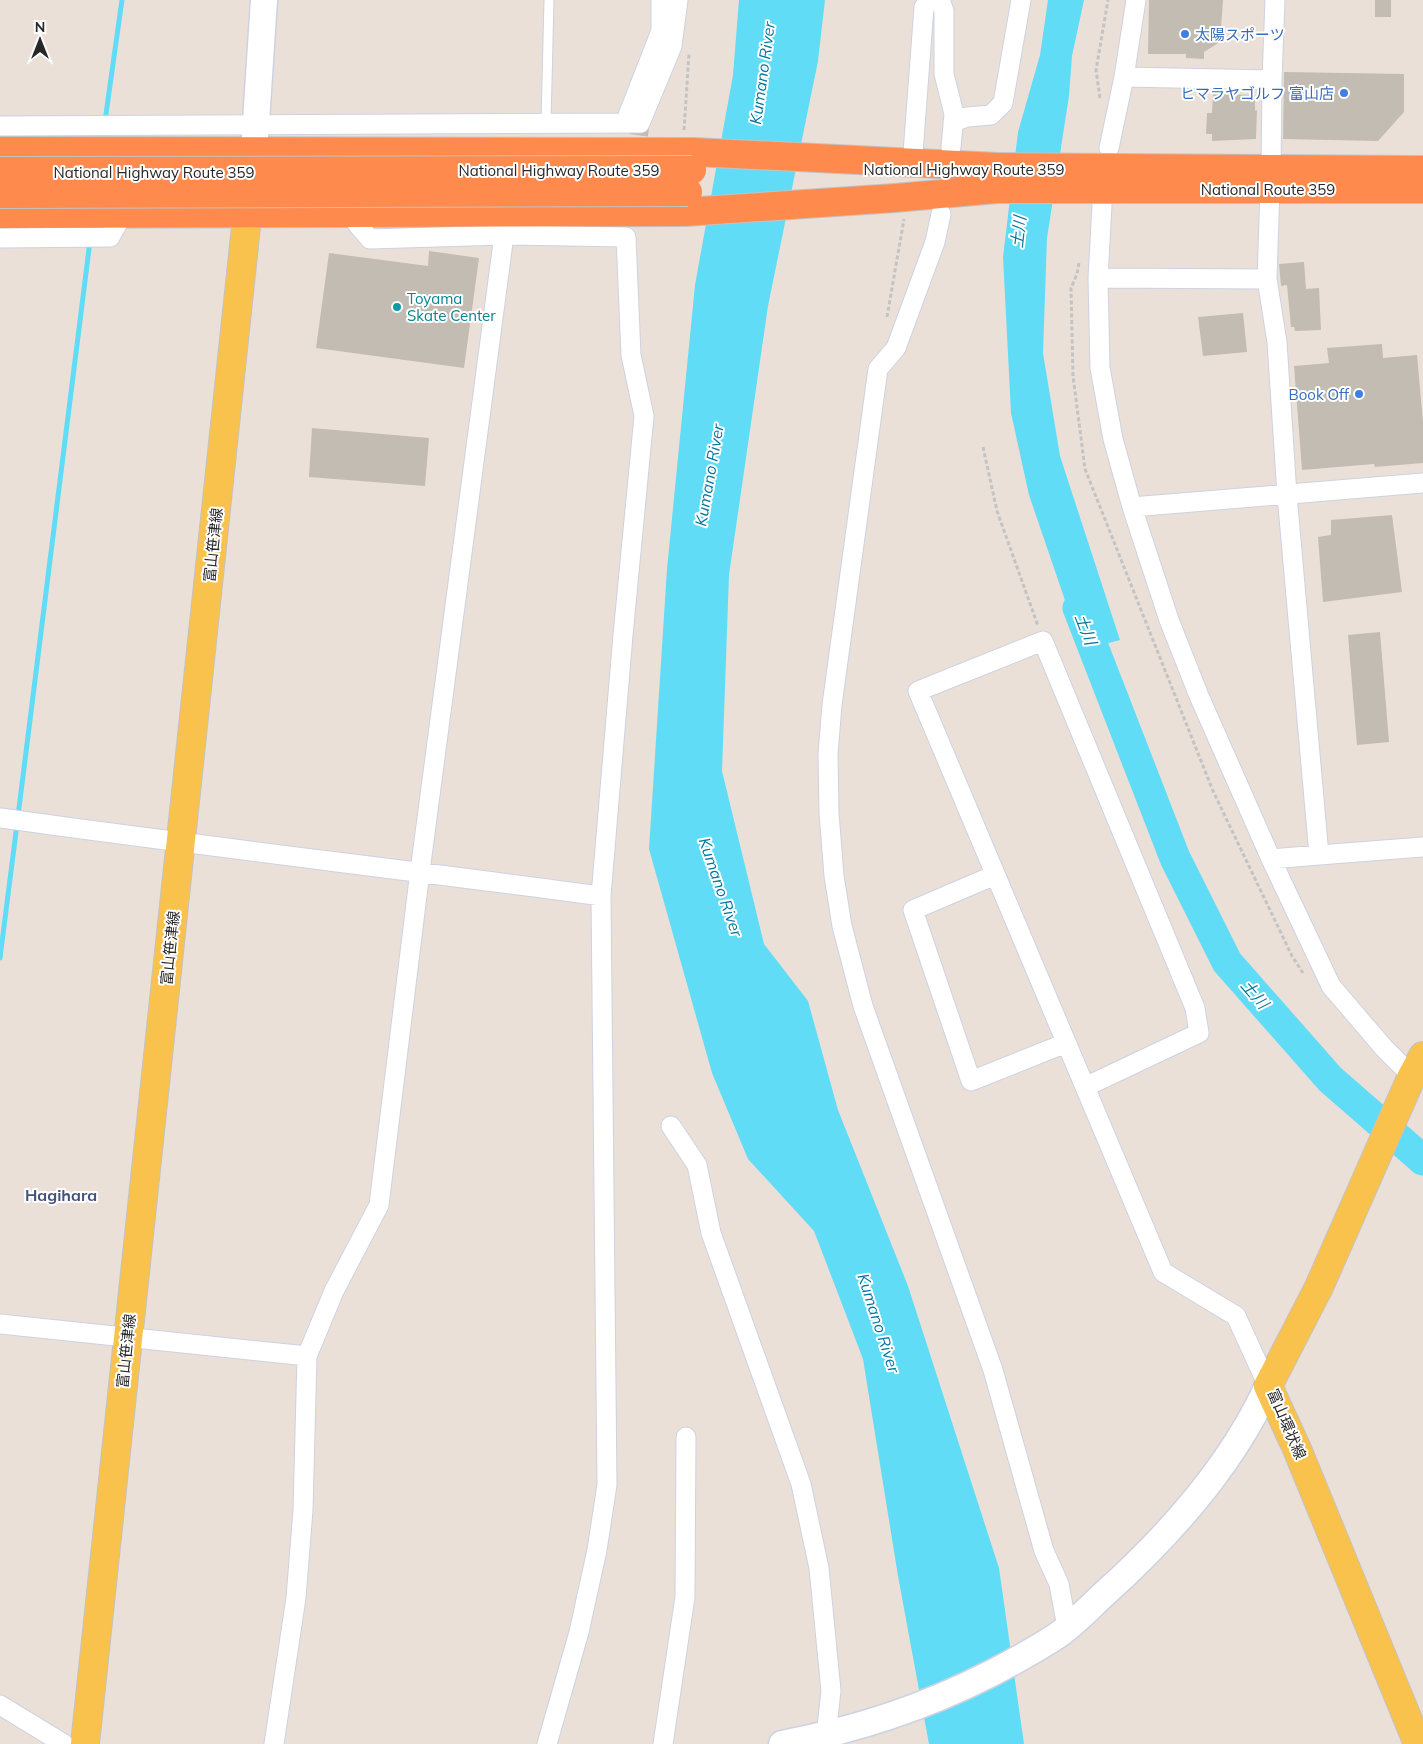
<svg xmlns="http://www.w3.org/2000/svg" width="1423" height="1744" viewBox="0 0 1423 1744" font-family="Mulish,'Noto Sans JP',sans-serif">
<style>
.water{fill:#61dcf6}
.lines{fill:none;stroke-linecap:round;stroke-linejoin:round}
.stream{stroke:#61dcf6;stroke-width:5}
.river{stroke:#61dcf6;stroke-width:31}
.building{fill:#c2bcb3}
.street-tunnel{stroke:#c4bbb4;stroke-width:19;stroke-dasharray:19 9;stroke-linecap:butt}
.lane-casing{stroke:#ccd2e2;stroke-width:11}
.street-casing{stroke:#ccd2e2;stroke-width:21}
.secondary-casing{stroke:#ccd2e2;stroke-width:29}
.primary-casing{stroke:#c3c3c3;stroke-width:30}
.highway-casing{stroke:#c3c3c3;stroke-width:30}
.path{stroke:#c3c3c3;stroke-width:3;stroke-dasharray:4 2.5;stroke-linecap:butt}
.lane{stroke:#fff;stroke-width:9}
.street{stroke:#fff;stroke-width:19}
.secondary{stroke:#fff;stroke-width:26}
.primary{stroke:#f9c24d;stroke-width:28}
.highway{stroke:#ff8a4e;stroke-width:28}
.highway-bridge-casing{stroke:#c3c3c3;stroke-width:30;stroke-linecap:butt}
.highway-bridge{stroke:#ff8a4e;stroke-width:28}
.shop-dot{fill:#3f7fe0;stroke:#fff;stroke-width:2}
.culture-dot{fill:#0f9aa8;stroke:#fff;stroke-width:2}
.labels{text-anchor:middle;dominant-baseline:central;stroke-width:4;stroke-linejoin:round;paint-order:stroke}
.shop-label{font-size:15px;fill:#366cbe;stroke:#fff;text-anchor:end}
.street-label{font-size:15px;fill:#272727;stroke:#fff}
.culture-label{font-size:15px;fill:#0d838f;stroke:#fff;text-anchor:start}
.water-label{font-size:16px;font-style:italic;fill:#04769d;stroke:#fff}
.neighbourhood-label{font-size:16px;font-weight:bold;fill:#45537a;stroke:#fff}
</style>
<rect width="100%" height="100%" fill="#ebe0d7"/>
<path class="water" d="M739,0H825L818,61L768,306L729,575L722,771L764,944L808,1001L838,1110L908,1286L999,1568L1024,1744H929L898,1576L863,1359L814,1231L748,1159L712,1073L649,849L667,569L695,285L733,75Z
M1048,0H1084L1072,56L1069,96L1047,238L1043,353L1060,456L1120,640L1082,650L1029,495L1011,413L1003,257L1018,132L1040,55Z"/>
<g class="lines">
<path class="stream" d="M105,121L122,0
M18,816L90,241
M0,958L17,824"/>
<path class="river" d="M1078,608L1175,858L1227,962L1330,1079L1423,1160"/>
</g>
<path class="building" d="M1149,0H1223L1220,42L1204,52V59L1186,58V54H1148Z
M1375,0H1391V17H1375Z
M1284,72L1404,74V112L1378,141L1283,139Z
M1213,94L1255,95V111L1257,110L1256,139L1212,141V134H1206L1207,113H1212Z
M429,251L479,258L464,368L316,348L329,253L428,266Z
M1304,262L1306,289L1319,288L1321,330L1295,331L1294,327H1291L1287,285L1281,286L1279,264Z
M1243,313L1247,352L1203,356L1198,317Z
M1382,344L1383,358L1417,355L1423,423V463L1375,467L1374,464L1302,470L1294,366L1329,363L1327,348Z
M312,428L429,438L425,486L309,477Z
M1392,515L1402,592L1323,602L1318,537L1331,535V520Z
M1380,632L1389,742L1357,745L1348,635Z"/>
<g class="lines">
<path class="street-tunnel" d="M635,163L640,123"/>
<g class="lane-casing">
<path id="lane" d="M546,123L549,0"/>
</g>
<g class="street-casing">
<path id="street" d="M940,0L944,11V74L954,114L951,147
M1124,77L1272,80
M953,122L967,117L991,115L1003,103L1021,0
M625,123L661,31V0
M0,126L640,123L672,46L678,0
M1109,148L1124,77L1136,0
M913,153L924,7L930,0
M1271,169L1272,80L1275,0
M1270,189L1267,279L1277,342L1287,495L1319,855L1423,847
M1102,205L1098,278L1100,368L1113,439L1132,507L1169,620L1199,696L1271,859L1331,986L1384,1048L1412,1076
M350,213L358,225L370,239L504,235L626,237L631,355L644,416L623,635L601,896L607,1485L597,1550L579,1632L547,1744
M941,214L935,242L896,348L878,369L832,705L828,754L829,813L834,876L842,926L863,1006L993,1370L1044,1551L1059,1584L1067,1627
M0,238L110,237L123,214
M1098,278L1267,279
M1132,507L1423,483
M0,818C200,846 401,869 601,896
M1271,859L1319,855
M995,875L913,910L971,1081L1066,1043
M1085,1087L1199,1033L1195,1008L1043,641L918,691L1163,1272L1236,1316L1268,1386
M671,1126L697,1165L711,1233L801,1484L819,1568L831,1691L826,1736L828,1744
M0,1324L307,1356
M0,1705L64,1744
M274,1744L296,1598L303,1510L307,1356L334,1291L379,1205L420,871L504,235
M663,1744L685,1597L686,1437"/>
</g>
<g class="secondary-casing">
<path id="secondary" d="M254,152L264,0
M782,1744C858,1729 923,1708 992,1673C1015,1661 1037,1649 1058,1635C1074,1624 1089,1608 1103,1595C1169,1536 1231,1467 1268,1386"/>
</g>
<g class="primary-casing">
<path id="primary" d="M85,1744L250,189
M1418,1744L1297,1449L1268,1386L1319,1287L1412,1076L1423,1056"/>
</g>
<g class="highway-casing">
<path id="highway" d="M0,151L694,152L998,167
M1117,168L1423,170
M1113,189H1423
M0,214L685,212L895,198L997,189"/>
</g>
<path class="path" d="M1100,98L1096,70L1108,0
M684,130L689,54
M1079,263L1077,274L1071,288L1073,376L1085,469L1213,791L1292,956L1303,973
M887,317L904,219
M983,447L997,511L1038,626"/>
<use href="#lane" class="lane"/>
<use href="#street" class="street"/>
<use href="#secondary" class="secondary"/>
<use href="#primary" class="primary"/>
<use href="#highway" class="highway"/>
<g class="highway-bridge-casing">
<path id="highway-bridge" d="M998,167L1117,168
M0,171L692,170
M997,189H1113
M0,194L688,192"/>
</g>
<use href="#highway-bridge" class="highway-bridge"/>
</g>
<g class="shop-dot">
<circle cx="1185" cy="34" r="5"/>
<circle cx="1344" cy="93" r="5"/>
<circle cx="1359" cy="394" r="5"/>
</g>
<circle class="culture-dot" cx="397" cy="307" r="5"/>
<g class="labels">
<g class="shop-label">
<text x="1195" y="34" text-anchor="start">太陽スポーツ</text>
<text x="1334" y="93">ヒマラヤゴルフ 富山店</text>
<text x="1349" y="394">Book Off</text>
</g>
<g class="street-label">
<text x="964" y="169">National Highway Route 359</text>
<text x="559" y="170">National Highway Route 359</text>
<text x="154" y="172">National Highway Route 359</text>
<text x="1268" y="189">National Route 359</text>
<text transform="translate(213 545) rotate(-84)">富山笹津線</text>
<text transform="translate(170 948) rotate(-84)">富山笹津線</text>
<text transform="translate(126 1351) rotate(-84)">富山笹津線</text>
<text transform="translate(1287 1424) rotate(67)">富山環状線</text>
</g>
<g class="culture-label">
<text x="407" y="298">Toyama<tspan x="407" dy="17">Skate Center</tspan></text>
</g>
<g class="water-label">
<text transform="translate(762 73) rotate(-82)">Kumano River</text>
<text transform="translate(1018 232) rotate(-84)">土川</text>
<text transform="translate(709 475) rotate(-80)">Kumano River</text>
<text transform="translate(1086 629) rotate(69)">土川</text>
<text transform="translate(721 887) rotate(71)">Kumano River</text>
<text transform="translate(1255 994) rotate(49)">土川</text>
<text transform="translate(879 1323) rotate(72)">Kumano River</text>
</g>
<g class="neighbourhood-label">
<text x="61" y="1195">Hagihara</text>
</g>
</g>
<g transform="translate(40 40)" stroke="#ffffff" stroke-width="4" paint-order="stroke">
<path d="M0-4L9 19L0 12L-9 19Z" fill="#272727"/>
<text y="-8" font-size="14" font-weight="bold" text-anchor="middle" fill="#272727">N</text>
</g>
</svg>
